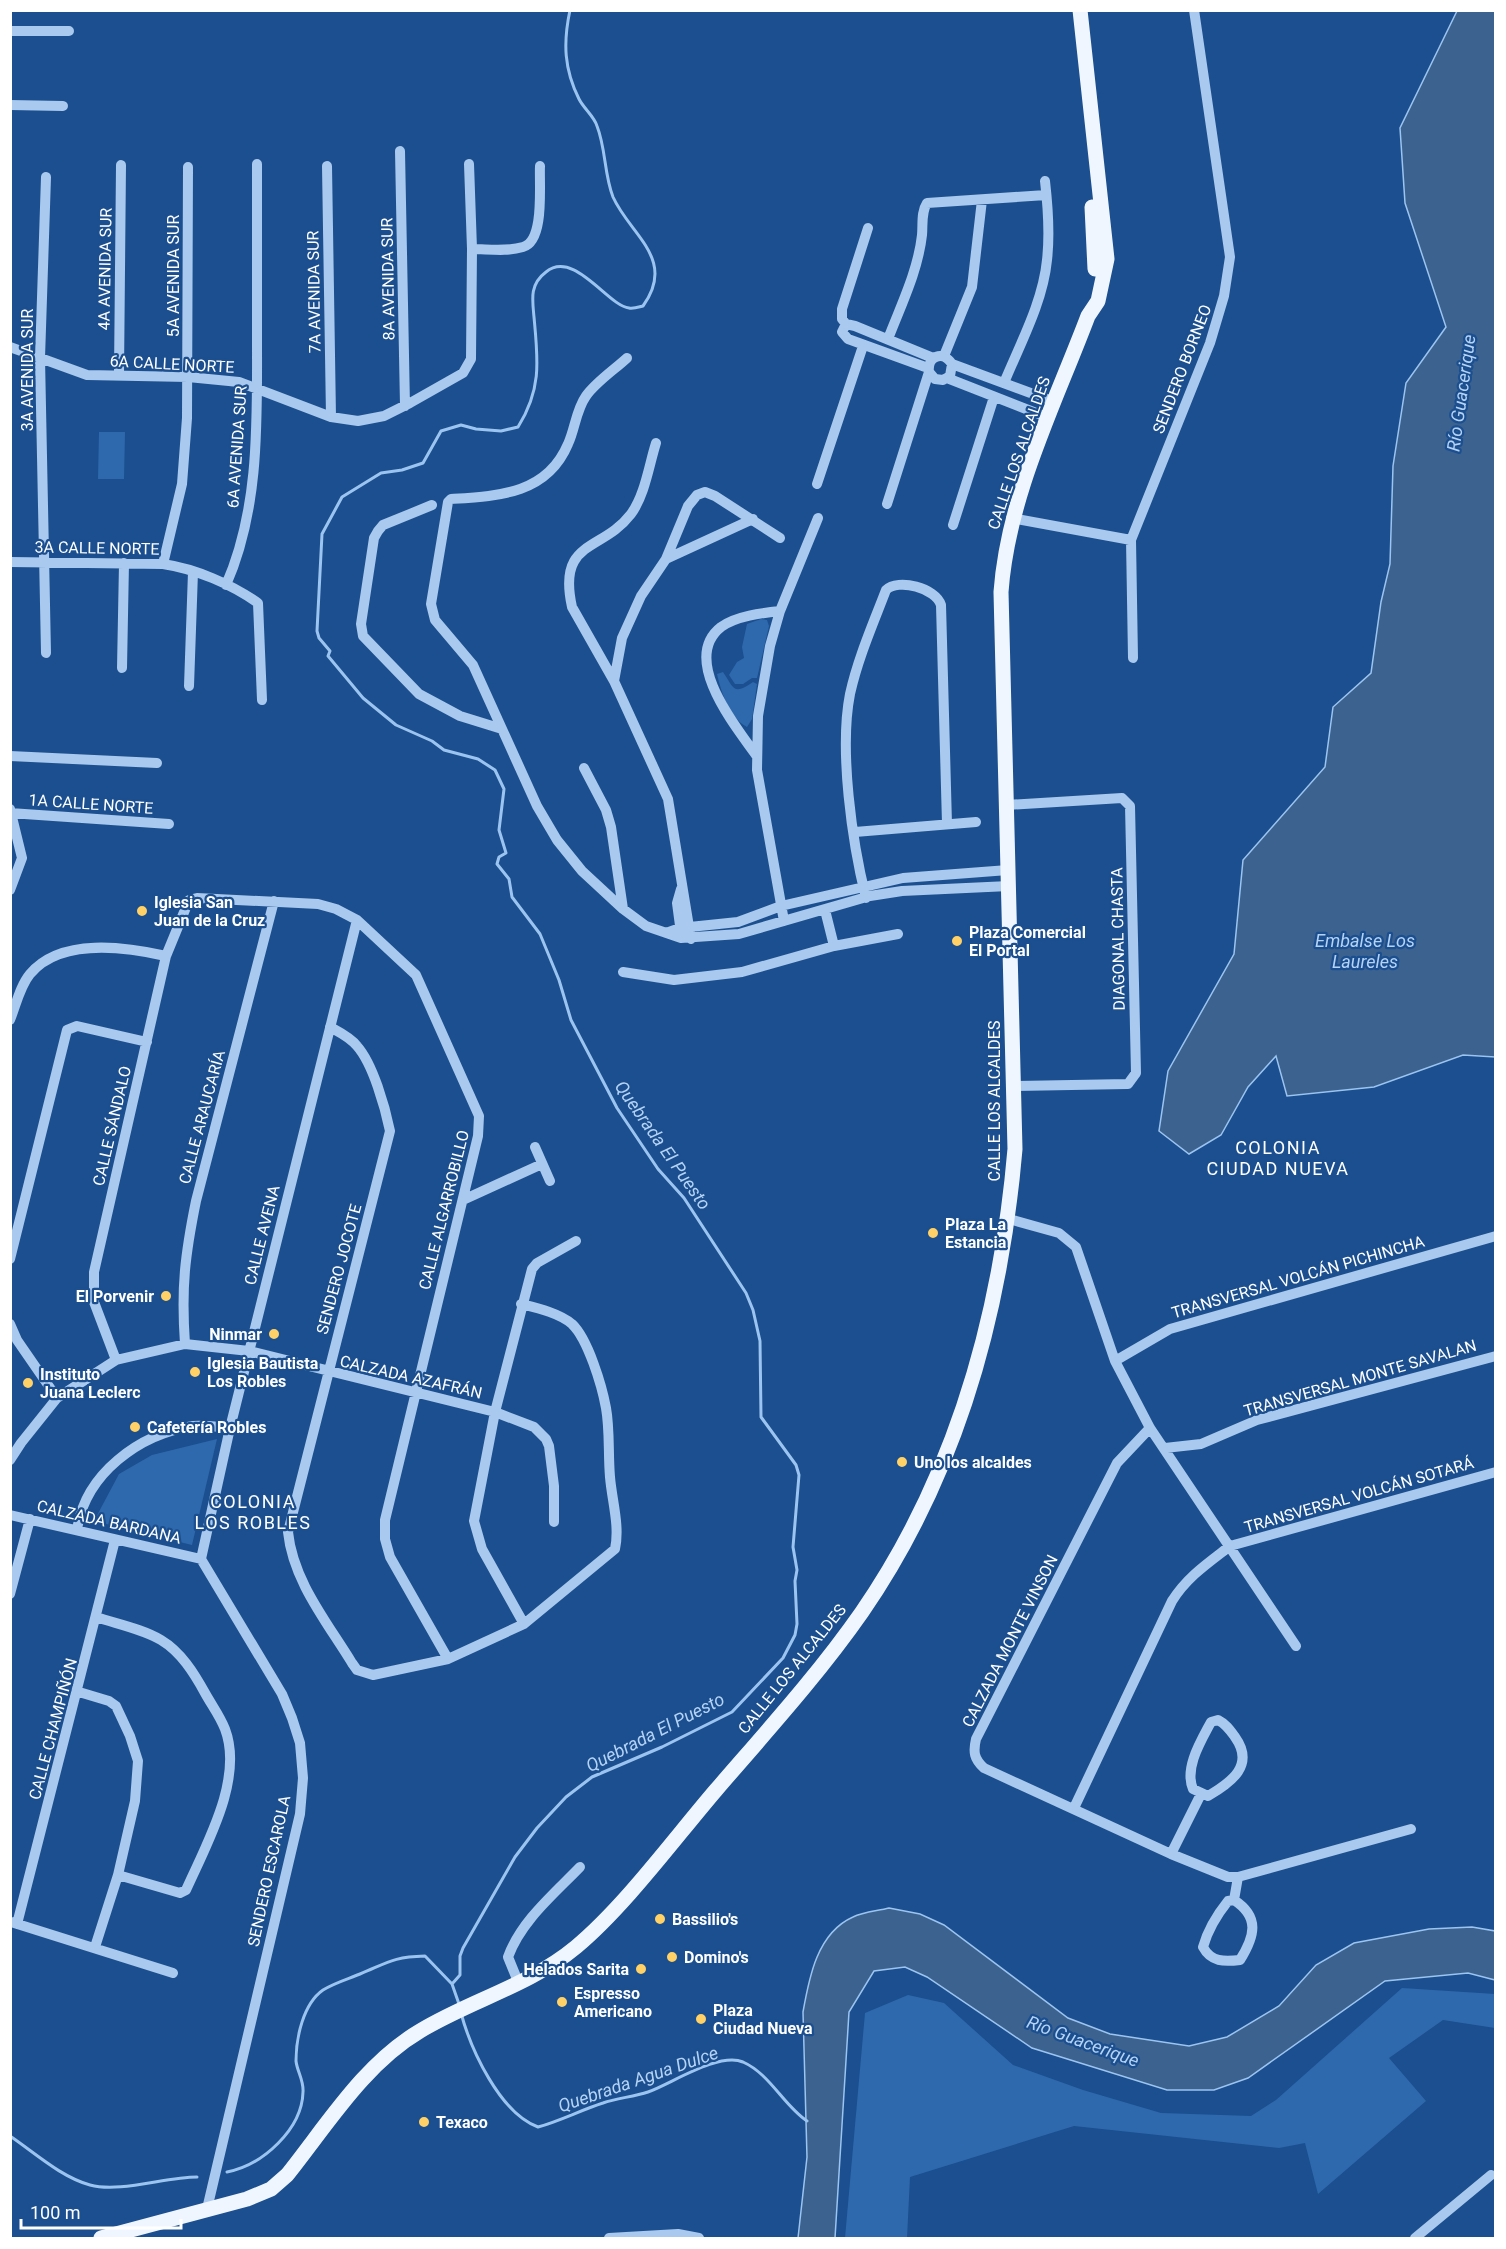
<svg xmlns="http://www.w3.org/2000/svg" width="1506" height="2249" viewBox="0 0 1506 2249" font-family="Roboto,sans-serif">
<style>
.green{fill:#2e69ad}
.water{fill:#3c6290;stroke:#9cc4f0;stroke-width:1.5}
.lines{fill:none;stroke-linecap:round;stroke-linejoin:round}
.stream{stroke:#9cc4f0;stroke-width:3}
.minor{stroke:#a9c9ee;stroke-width:10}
.major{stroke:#f0f6ff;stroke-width:15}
.poi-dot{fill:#ffd166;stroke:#1b4f8f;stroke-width:2}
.labels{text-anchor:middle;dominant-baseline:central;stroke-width:4.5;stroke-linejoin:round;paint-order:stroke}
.street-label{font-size:16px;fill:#fff;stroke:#1b4f8f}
.poi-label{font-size:16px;font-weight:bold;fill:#fff;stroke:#1b4f8f;text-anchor:start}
.water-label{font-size:18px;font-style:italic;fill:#b5d3f5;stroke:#1b4f8f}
.neighbourhood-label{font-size:18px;letter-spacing:1.5px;fill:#fff;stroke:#1b4f8f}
</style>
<rect width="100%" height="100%" fill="#1b4f8f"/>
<path class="green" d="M99,432H125L124,479H98Z
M761,619L767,620L769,626L757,678H752L743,684H735L729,675L737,662L744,658L742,647L747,624Z
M723,672C734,688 733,696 753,682L757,684L752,719L747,727C730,718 721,692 717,674Z
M217,1439L192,1545L94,1521L119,1474L152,1455Z
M1402,1988L1495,1994V2028L1443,2020L1389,2058L1426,2101L1318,2194L1305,2143L1279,2148L1074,2126L910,2177L907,2238H845L865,2013L908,1995L944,2003L1013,2065L1083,2090L1161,2113L1251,2116L1276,2100Z"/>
<path class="water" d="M1457,11H1496L1495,1057L1463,1055L1374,1087L1287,1096L1276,1056L1248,1087L1221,1135L1189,1154L1159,1131L1168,1071L1234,954L1243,860L1325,767L1333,707L1371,673L1381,602L1390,564L1393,466L1406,383L1446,327L1405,203L1400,128Z
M889,1908L920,1914L944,1925L1068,2018L1110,2034L1189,2046L1227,2037L1279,2006L1316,1965L1354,1943L1429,1929L1472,1927L1495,1931V1980L1468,1973L1385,1981L1248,2078L1214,2090H1167L1032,2048L927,1977L905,1967L874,1971L849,2012L835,2238H798L807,2157L803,2012C809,1978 817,1933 853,1917C863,1912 877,1911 889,1908Z"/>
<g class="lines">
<path class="stream" d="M452,1984L460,1975V1956L463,1948L515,1857L537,1828L566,1797L592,1777L662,1747L732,1712L783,1658L795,1635L797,1624L795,1581L797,1570L793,1547L799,1475L796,1465L761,1417L760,1341L753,1310L746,1293L684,1198L658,1169L617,1108L571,1020L559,980L540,934L512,897L509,879L497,864L499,857L506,853L499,830L504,789L495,770L478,759L444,750L432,741L396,725L363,698L328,656L330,651L319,638L317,631L322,534L342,497L381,473L402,470L423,463L441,431L461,425L476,429L501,431L518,427C542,389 538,360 534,317C532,298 530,284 546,272C574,249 608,306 629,308C633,309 639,307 643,306C677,259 630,235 613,197C604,174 606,149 597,126C594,116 584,109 579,99C564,69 563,43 570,10
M461,2013C471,2050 500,2113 538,2127C560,2121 581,2110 603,2103C617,2098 633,2097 648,2092C671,2084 718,2052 743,2062C770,2074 784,2106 807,2121
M10,2136C35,2153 61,2177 90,2185C120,2193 165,2177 197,2177
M227,2172C263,2165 302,2129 303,2092C304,2081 297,2071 296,2061C296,2038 303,2004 323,1990C334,1983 348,1979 360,1974C389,1962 393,1957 425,1956L452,1984L459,2004"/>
<path class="minor" d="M10,31H69
M10,105L63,106
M400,151L405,406
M327,166L331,417
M46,177L40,358L46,653
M472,249C488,249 507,252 523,247C545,241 539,185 540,166
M846,324L842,319V309L868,228
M888,339C901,305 918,271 922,235C923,224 921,212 927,203L1046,195
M10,347L87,375L188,377L239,382L331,417L358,421L384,416L410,403L463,373L471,359L472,249L469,164
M944,356L972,287L982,200
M627,358C614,370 596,382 586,396C576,410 575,429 568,444C547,494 499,496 451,499L448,502L431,604L435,620L473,665L537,806L557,840L582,871L623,909L646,926L681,938L739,934L870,896L902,891L1009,886
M952,364L1055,402
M928,368L848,339L842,332L846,324L855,326L933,358
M119,374L121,165
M947,378L1049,418
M1004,383C1020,344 1043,302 1047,260C1050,234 1048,207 1045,181
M817,484L863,346
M887,504L929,372C927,356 943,350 952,364L950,376L943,380L935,379L929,372
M432,505L383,525L378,531L374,538L361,624L363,636L419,694L460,716L502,729
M1011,518L1131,540
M953,525L994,397
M666,559L753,519
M10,562L163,564C196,569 231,584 258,603L262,700
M163,564L182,484L187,418L188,167
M226,585C260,508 257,420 257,338C257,280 257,222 257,164
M1133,658L1131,540L1210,343L1224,296L1230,257L1194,10
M122,668L124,563
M614,681L572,607C557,539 602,552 631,514C645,495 649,465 656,443
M189,686L193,572
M756,755C736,727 680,659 721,627C736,616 762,613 780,611
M10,756L157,763
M584,768L606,810L611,827L623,909
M1006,805L1122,798L1130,806L1136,1073L1128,1084L1015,1086
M10,809L22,858L10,890
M10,813L169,824
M855,832L976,822
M866,898C852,842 839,750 850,694C858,658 873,624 886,590C898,578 936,588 941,605L947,824
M825,910L834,946
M784,921L757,770L758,716L770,646L780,611L818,518
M666,933L680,928L738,922L781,906L903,878L1008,870
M681,933L677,903L681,889
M691,939L668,799L614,681L622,638L641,596L666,559L688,506L697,495L705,492L715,496L780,538
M623,972L674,980L742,972L834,946L898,934
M10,1020C16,1005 20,986 30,974C61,937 126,947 166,956
M330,1027C339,1032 350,1037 357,1046C373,1064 385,1107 390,1131L288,1532C293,1581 327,1622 352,1663L357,1670L373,1675L448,1659L524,1624L615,1549C620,1526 612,1501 610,1477C608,1454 610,1430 606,1408C602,1386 588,1339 572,1324C559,1313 537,1308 521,1304
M535,1147L550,1181
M463,1200L542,1164
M1009,1219L1059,1233L1076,1247L1115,1361L1150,1428L1296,1646
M10,1259L67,1030L77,1026L147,1042
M10,1324L17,1340L57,1398
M185,1344C181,1288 185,1255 196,1201L274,901
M116,1360L94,1302V1272L166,956L189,900L197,898L318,904L336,909L357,920L416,975L479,1116L478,1136L385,1520V1539L390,1557L448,1659
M1115,1361L1170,1329L1496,1236
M1150,1428L1117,1463L976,1739C973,1752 974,1759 984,1768L1171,1854L1228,1877H1238L1411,1829
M1165,1448L1201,1444L1257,1420L1496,1356
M10,1460L21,1443L57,1398L116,1360L185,1344L249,1351L495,1412L534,1427L546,1439L549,1446L554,1486V1522
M10,1515L201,1559
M77,1530C85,1474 139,1434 193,1426C205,1425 218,1427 230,1428
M201,1559L282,1694L292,1718L300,1743L303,1778L300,1814L207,2209
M201,1559L230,1428L357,920
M10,1594L30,1519
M96,1617C117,1624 143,1629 161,1640C181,1652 194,1673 205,1693C211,1704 220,1716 225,1729C244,1779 206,1845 186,1890L180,1893L118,1875
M524,1624L482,1549L474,1521L495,1412L532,1269L537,1263L576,1241
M79,1692L109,1701L116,1706L130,1736L138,1761L135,1801L118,1875L95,1947
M1218,1720C1226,1724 1230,1730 1235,1737C1255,1765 1232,1782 1208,1796L1193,1789C1184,1768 1201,1741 1211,1722Z
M1074,1808L1172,1601C1187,1577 1208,1563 1230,1546L1496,1472
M1171,1854L1201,1794
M1234,1900C1260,1917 1255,1936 1240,1960C1224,1962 1211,1962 1203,1947C1208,1929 1216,1916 1228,1901Z
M1234,1900L1238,1877
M11,1922L173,1973
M17,1924L115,1540
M519,1984L508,1957C521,1921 554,1894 580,1867
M609,2238L678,2234L699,2238
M1415,2238L1491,2175"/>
<path class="major" d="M1092,207L1095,269
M101,2238L247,2199L271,2189L287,2175C327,2125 364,2064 420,2031C471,2000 529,1986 576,1947C625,1906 674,1839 716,1790C766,1732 818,1675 862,1612C957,1474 1001,1313 1015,1149L1001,592C1008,496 1054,406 1088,316L1098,301L1107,259L1080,10"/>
</g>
<g class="poi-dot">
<circle cx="142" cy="911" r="6"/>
<circle cx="957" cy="941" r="6"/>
<circle cx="933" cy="1233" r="6"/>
<circle cx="166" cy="1296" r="6"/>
<circle cx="274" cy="1334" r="6"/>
<circle cx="195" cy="1372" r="6"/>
<circle cx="28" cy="1383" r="6"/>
<circle cx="135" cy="1427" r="6"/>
<circle cx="902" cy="1462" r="6"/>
<circle cx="660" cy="1919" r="6"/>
<circle cx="672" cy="1957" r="6"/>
<circle cx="641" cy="1969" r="6"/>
<circle cx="562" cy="2002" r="6"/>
<circle cx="701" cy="2019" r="6"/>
<circle cx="424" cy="2122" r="6"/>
</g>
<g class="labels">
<g class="street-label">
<text transform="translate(105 269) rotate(-89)">4A AVENIDA SUR</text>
<text transform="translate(173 276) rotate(-90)">5A AVENIDA SUR</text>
<text transform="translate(388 279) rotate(-91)">8A AVENIDA SUR</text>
<text transform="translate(314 292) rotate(-91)">7A AVENIDA SUR</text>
<text transform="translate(172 364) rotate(3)">6A CALLE NORTE</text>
<text transform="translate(1182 369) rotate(-69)">SENDERO BORNEO</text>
<text transform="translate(27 370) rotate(-90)">3A AVENIDA SUR</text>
<text transform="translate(237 447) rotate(-86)">6A AVENIDA SUR</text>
<text transform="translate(1019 453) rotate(-71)">CALLE LOS ALCALDES</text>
<text transform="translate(97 548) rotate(1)">3A CALLE NORTE</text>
<text transform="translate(91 804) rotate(4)">1A CALLE NORTE</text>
<text transform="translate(1118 939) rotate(-91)">DIAGONAL CHASTA</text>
<text transform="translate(994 1101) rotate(-90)">CALLE LOS ALCALDES</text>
<text transform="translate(202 1117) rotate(-75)">CALLE ARAUCARÍA</text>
<text transform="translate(112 1126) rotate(-77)">CALLE SÁNDALO</text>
<text transform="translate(444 1210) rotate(-76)">CALLE ALGARROBILLO</text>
<text transform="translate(262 1235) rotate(-76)">CALLE AVENA</text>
<text transform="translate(339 1269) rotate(-75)">SENDERO JOCOTE</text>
<text transform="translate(1298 1277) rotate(-16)">TRANSVERSAL VOLCÁN PICHINCHA</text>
<text transform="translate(411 1377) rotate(13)">CALZADA AZAFRÁN</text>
<text transform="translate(1360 1378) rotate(-16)">TRANSVERSAL MONTE SAVALAN</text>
<text transform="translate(1359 1495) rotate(-16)">TRANSVERSAL VOLCÁN SOTARÁ</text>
<text transform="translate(109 1522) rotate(13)">CALZADA BARDANA</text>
<text transform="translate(1010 1641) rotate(-63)">CALZADA MONTE VINSON</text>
<text transform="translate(792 1669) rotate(-51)">CALLE LOS ALCALDES</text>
<text transform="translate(53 1729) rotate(-75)">CALLE CHAMPIÑÓN</text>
<text transform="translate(269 1871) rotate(-78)">SENDERO ESCAROLA</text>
</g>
<g class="poi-label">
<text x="154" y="902">Iglesia San<tspan x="154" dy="18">Juan de la Cruz</tspan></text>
<text x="969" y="932">Plaza Comercial<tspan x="969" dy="18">El Portal</tspan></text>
<text x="945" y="1224">Plaza La<tspan x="945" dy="18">Estancia</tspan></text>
<text x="154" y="1296" text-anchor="end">El Porvenir</text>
<text x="262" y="1334" text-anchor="end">Ninmar</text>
<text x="207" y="1363">Iglesia Bautista<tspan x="207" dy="18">Los Robles</tspan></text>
<text x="40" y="1374">Instituto<tspan x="40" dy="18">Juana Leclerc</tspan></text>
<text x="147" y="1427">Cafetería Robles</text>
<text x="914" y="1462">Uno los alcaldes</text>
<text x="672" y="1919">Bassilio's</text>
<text x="684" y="1957">Domino's</text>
<text x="629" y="1969" text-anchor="end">Helados Sarita</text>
<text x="574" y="1993">Espresso<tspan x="574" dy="18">Americano</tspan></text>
<text x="713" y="2010">Plaza<tspan x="713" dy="18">Ciudad Nueva</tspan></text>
<text x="436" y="2122">Texaco</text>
</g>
<g class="water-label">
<text transform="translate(1461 393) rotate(-82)">Río Guacerique</text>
<text x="1365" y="940">Embalse Los<tspan x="1365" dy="21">Laureles</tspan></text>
<text transform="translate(663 1145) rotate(55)">Quebrada El Puesto</text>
<text transform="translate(655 1732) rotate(-27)">Quebrada El Puesto</text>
<text transform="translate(1083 2041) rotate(20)">Río Guacerique</text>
<text transform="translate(638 2079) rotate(-19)">Quebrada Agua Dulce</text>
</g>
<g class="neighbourhood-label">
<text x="1278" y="1147">COLONIA<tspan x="1278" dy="21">CIUDAD NUEVA</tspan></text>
<text x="253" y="1501">COLONIA<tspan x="253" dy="21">LOS ROBLES</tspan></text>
</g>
</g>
<rect width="1506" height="2249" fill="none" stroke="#ffffff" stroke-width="24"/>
<path d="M21 2219v9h160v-9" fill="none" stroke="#ffffff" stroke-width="3"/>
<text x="30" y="2219" font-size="18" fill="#ffffff" stroke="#1b4f8f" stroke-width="4.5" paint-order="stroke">100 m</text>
</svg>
